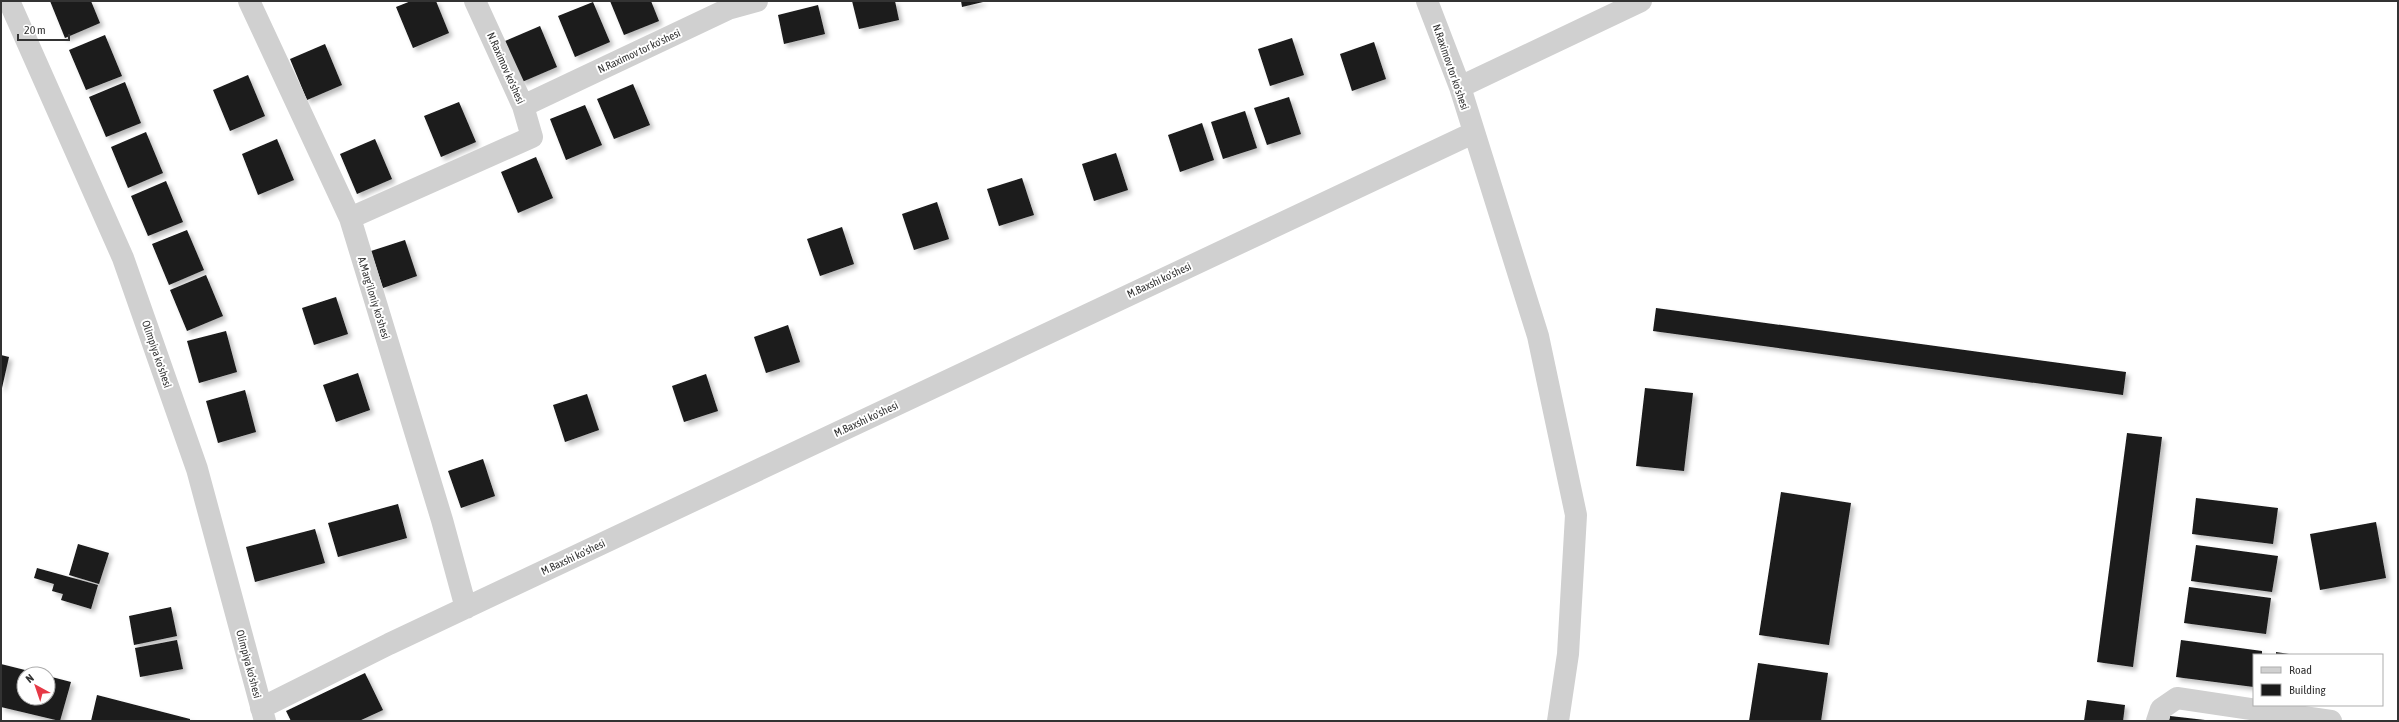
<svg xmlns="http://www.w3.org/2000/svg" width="2399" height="722" viewBox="0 0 2399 722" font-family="'Asap Condensed',sans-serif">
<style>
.building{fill:#1a1a1a;filter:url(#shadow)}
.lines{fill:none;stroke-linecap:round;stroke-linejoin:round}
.minor{stroke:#d0d0d0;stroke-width:22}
.labels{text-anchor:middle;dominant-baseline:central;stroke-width:4;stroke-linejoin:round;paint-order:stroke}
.street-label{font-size:11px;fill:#333;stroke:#fff}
</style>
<defs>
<filter id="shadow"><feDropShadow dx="3.5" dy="3.5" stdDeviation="2" flood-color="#0004"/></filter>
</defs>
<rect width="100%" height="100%" fill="#fff"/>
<path class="building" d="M50,1H91L100,23L65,38Z
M411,1H436L449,33L413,48L396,7Z
M610,1H651L659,21L624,35Z
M852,1H895L899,20L859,29Z
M961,1H983V2L962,7Z
M593,2L610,42L575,57L558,16Z
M818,5L825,34L784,44L778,15Z
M540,26L557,67L522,82L505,41Z
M105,35L122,76L86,90L69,50Z
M1292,38L1304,75L1270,86L1258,49Z
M1374,42L1386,79L1352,91L1340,54Z
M325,44L342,85L307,100L290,59Z
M248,75L265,116L230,131L213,90Z
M125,82L141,123L106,137L89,97Z
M633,84L650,125L614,139L597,99Z
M1289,97L1301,134L1267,145L1254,108Z
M459,102L476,142L441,157L424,116Z
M585,105L602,145L566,160L550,119Z
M1245,111L1257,148L1223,159L1211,122Z
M1202,123L1214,160L1180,172L1168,135Z
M146,132L163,173L128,188L111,147Z
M277,139L294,180L258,195L242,154Z
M375,139L392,179L357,194L340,154Z
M1116,153L1128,190L1094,201L1082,164Z
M536,157L553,198L518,213L501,172Z
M1022,178L1034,215L999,226L987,189Z
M166,181L183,222L148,236L131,196Z
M937,202L949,239L914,250L902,214Z
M842,227L854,264L820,276L807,239Z
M187,230L204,270L169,285L152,244Z
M405,240L417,276L383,288L371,251Z
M206,275L223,316L187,331L170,290Z
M336,297L348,334L314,345L302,308Z
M1656,308L2126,372L2123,395L1653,331Z
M788,325L800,362L766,373L754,337Z
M226,331L237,372L199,383L187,341Z
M1,355L9,357L2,388H1Z
M358,373L370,410L336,422L323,385Z
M706,374L718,411L684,422L672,386Z
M1645,388L1693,393L1684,471L1636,466Z
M245,390L256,432L218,443L206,401Z
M587,394L599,430L565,442L553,405Z
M2127,433L2162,437L2133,667L2097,662Z
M483,459L495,496L461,508L448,471Z
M1781,492L1851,503L1829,645L1759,635Z
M2196,498L2278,508L2273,544L2192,534Z
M398,504L407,538L338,557L328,523Z
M2376,522L2386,578L2320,590L2310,534Z
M315,529L325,563L255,582L246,547Z
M78,544L109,553L99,584L69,575Z
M2196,545L2278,556L2272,592L2191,581Z
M37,568L98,585L91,609L61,600L63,594L52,591L54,584L34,578Z
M2189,587L2271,598L2266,634L2184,623Z
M171,607L177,636L134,645L129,616Z
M177,640L183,669L140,677L135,648Z
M2181,640L2262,651V655H2254V687L2176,677Z
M2276,652L2289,654V655H2276Z
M1758,663L1828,673L1821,721H1749Z
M1,664L37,673L24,674V698H48V676L71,682L60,721L1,707Z
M365,673L383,710L359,721H291L286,711Z
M97,695L190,719V721H91Z
M2087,700L2125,705L2123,721H2084Z
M2170,716L2205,720V721H2169Z"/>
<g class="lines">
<path class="minor" d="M9,1L123,258L197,469L265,721
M249,1L350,218L442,520L466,608
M1427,1L1460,87L1538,336L1576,515L1568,654L1558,721
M1460,87L1641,1
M523,106L728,9L757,1
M350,218L532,137L523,106L475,1
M261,708L389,644L1473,133
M2157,721L2161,709L2177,698L2331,721"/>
</g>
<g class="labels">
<g class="street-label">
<text transform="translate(639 51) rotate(-25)">N.Raximov tor ko'shesi</text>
<text transform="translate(1451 67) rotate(71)">N.Raximov tor ko'shesi</text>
<text transform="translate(506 68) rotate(66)">N.Raximov ko'shesi</text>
<text transform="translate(1159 280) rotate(-25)">M.Baxshi ko'shesi</text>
<text transform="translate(374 298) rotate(73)">A.Marg'iloniy ko'shesi</text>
<text transform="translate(157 354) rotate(71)">Olimpiya ko'shesi</text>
<text transform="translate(866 419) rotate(-25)">M.Baxshi ko'shesi</text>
<text transform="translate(573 557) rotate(-25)">M.Baxshi ko'shesi</text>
<text transform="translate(249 664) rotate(75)">Olimpiya ko'shesi</text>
</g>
</g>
<rect width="2399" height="722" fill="none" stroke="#333333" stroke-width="4"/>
<rect x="2253" y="654" width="130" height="52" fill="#ffffff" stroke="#adadad"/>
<rect x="2261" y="667" width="20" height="6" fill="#d0d0d0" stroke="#adadad"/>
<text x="2289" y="674" font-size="12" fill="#333333">Road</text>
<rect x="2261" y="684" width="20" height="12" fill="#1a1a1a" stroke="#adadad"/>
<text x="2289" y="694" font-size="12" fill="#333333">Building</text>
<g transform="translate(36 686) rotate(320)"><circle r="19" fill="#ffffff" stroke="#adadad"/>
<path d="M0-3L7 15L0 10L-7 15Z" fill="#e63946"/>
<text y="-6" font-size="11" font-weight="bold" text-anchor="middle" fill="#333333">N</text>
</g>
<path d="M18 34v6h51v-6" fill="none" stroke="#333333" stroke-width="2"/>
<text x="24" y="34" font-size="12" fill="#333333" stroke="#ffffff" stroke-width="3" paint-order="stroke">20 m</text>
</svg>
